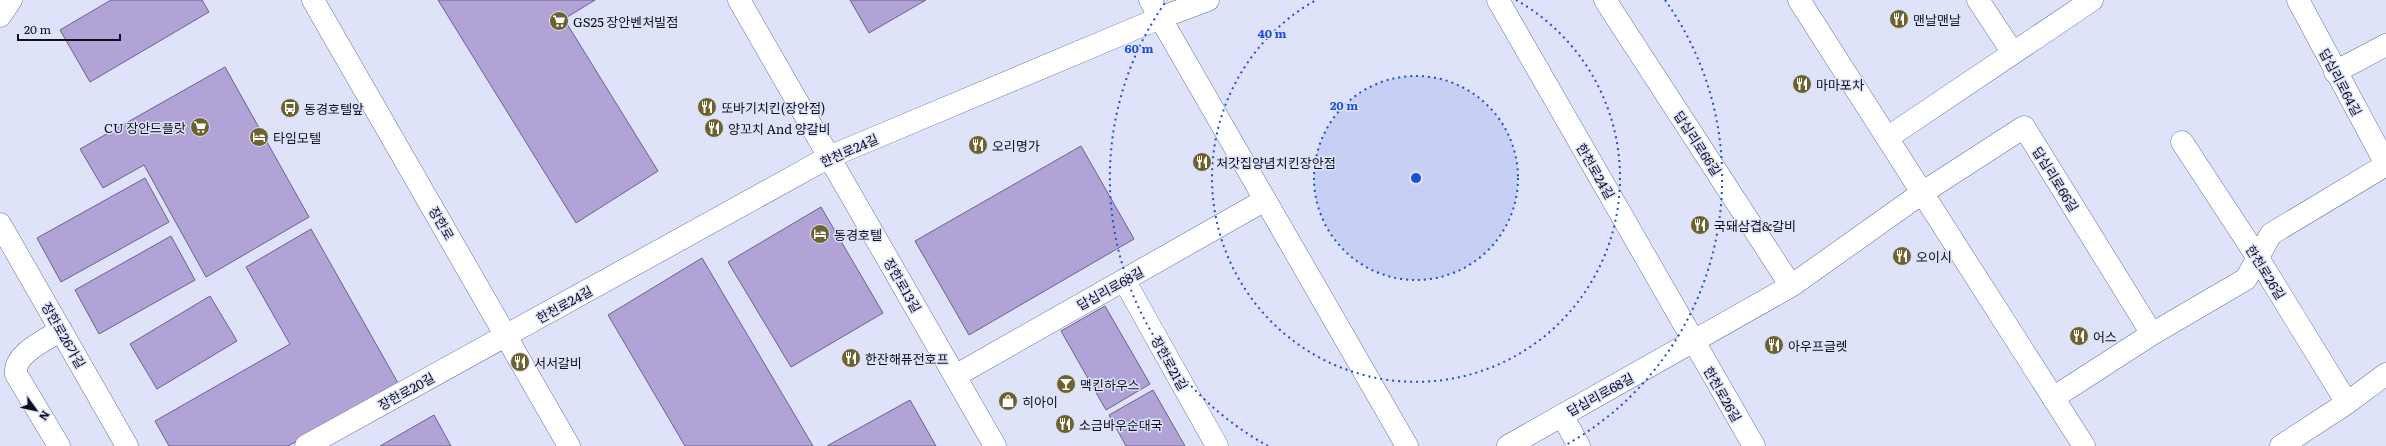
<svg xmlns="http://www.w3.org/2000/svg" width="2386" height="446" viewBox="0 0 2386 446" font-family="Literata,'Noto Sans KR',serif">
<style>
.building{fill:#b2a3d7;stroke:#6e5f8f}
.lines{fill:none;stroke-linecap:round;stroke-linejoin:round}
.minor-casing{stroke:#6a70a1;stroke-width:23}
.tertiary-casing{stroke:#6a70a1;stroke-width:23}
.minor{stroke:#fff;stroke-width:22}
.tertiary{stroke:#fff;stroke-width:22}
.ring{fill:none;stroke:#1d4ed8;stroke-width:2;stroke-dasharray:2 4}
.labels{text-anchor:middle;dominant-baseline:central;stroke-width:3;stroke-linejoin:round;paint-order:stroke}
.poi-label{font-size:13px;fill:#0d0f21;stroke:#dfe3f9;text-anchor:start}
.street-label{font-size:13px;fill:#0d0f21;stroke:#dfe3f9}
.centre{fill:#1d4ed8;stroke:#dfe3f9;stroke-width:2}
.ring-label{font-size:12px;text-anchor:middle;font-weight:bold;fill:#1d4ed8;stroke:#dfe3f9;stroke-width:3;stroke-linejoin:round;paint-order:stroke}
</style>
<rect width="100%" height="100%" fill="#dfe3f9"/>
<path class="building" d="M111,0H202L209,12L90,82L60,30Z
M438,0H595L564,19L658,171L576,223Z
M850,0H926L869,33Z
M225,67L309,217L206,277L144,165L103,188L80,149Z
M1081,146L1134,239L969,335L915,241Z
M145,178L169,222L61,282L37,238Z
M821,207L883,313L791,367L728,262Z
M311,229L398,383L288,446H169L155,421L290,344L246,267Z
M171,236L195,280L99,334L75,290Z
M702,258L813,446H685L608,315Z
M210,296L237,341L157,389L130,344Z
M1105,306L1150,384L1106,410L1061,331Z
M1153,390L1185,446H1126L1109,415Z
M910,400L936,446H827Z
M434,415L451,446H380Z"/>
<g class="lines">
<g class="minor-casing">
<path id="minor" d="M739,0L995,446
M1150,0L1407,446
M1498,0L1754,446
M1605,0L1791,286
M1799,0L2084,446
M1978,0L2013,53
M2298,0L2386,164
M0,16L11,0
M2335,72L2386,45
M1887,138L2092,0
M2182,142L2258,258L2347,403
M0,224L127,446
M1124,280L1217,446
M955,376L1265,200
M2053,398L2152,334L2246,279L2271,234L2386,165
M1562,415L1579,446
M59,446L16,374C13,354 46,340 61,330
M306,446L829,157L1160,18L1208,0
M1508,446L1791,286L1922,193L2024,127L2152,334
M2281,446L2347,403L2386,374"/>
</g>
<g class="tertiary-casing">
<path id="tertiary" d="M313,0L569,446"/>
</g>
<use href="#minor" class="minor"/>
<use href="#tertiary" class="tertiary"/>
</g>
<circle cx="1416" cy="178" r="102" fill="#1d4ed8" fill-opacity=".12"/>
<g class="ring">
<circle cx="1416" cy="178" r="102"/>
<path d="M1516 0A204 204 0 1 1 1316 0"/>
<path d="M1268 446A306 306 0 0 1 1167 0M1665 0A306 306 0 0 1 1564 446"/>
</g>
<defs>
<g id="restaurant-disc" transform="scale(1)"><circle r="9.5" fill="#6c622e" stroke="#dfe3f9"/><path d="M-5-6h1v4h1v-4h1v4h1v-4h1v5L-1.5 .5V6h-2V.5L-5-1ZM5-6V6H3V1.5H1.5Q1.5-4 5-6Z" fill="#fff"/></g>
<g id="supermarket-disc" transform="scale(1)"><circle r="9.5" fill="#6c622e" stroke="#dfe3f9"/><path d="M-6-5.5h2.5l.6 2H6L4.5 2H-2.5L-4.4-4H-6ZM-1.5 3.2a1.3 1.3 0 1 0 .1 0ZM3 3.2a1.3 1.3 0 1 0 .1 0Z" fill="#fff"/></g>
<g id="bus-disc" transform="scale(1)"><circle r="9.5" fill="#6c622e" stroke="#dfe3f9"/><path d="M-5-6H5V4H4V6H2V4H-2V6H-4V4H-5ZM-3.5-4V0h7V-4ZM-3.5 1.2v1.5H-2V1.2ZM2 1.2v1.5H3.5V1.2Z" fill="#fff"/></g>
<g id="hotel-disc" transform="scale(1)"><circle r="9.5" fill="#6c622e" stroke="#dfe3f9"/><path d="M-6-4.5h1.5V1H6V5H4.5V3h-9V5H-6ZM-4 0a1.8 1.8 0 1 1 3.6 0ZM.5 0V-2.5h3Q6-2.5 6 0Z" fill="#fff"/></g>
<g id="bar-disc" transform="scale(1)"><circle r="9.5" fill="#6c622e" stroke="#dfe3f9"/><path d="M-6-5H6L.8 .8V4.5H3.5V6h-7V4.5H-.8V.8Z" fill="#fff"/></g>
<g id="shop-disc" transform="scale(1)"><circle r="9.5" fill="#6c622e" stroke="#dfe3f9"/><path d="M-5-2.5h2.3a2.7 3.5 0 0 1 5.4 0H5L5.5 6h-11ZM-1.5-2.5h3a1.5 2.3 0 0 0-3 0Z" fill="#fff"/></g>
</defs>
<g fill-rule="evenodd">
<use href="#restaurant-disc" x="1899" y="19"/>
<use href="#supermarket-disc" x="559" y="21"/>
<use href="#restaurant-disc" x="1802" y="84"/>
<use href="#restaurant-disc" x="707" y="107"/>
<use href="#bus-disc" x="290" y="108"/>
<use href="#supermarket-disc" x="200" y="127"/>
<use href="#restaurant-disc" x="714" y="128"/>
<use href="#hotel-disc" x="259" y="137"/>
<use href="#restaurant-disc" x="978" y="145"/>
<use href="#restaurant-disc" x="1202" y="162"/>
<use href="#restaurant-disc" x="1700" y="225"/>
<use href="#hotel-disc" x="820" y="234"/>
<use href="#restaurant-disc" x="1902" y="256"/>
<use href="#restaurant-disc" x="2079" y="336"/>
<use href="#restaurant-disc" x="1774" y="345"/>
<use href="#restaurant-disc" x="851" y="358"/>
<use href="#restaurant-disc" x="520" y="362"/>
<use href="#bar-disc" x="1066" y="384"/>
<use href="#shop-disc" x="1008" y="401"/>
<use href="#restaurant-disc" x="1065" y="424"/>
</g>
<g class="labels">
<g class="poi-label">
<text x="1913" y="19">맨날맨날</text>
<text x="573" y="21">GS25 장안벤처빌점</text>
<text x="1816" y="84">마마포차</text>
<text x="721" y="107">또바기치킨(장안점)</text>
<text x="304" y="108">동경호텔앞</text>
<text x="186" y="127" text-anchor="end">CU 장안드플랏</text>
<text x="728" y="128">양꼬치 And 양갈비</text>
<text x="273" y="137">타임모텔</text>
<text x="992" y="145">오리명가</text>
<text x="1216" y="162">처갓집양념치킨장안점</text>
<text x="1714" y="225">국돼삼겹&amp;갈비</text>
<text x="834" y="234">동경호텔</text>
<text x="1916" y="256">오이시</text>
<text x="2093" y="336">어스</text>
<text x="1788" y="345">아우프글렛</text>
<text x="865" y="358">한잔해퓨전호프</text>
<text x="534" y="362">서서갈비</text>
<text x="1080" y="384">맥킨하우스</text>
<text x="1022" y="401">히아이</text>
<text x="1079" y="424">소금바우순대국</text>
</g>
<g class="street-label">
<text transform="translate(2341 82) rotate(62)">답십리로64길</text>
<text transform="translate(1698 143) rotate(57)">답십리로66길</text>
<text transform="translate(849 150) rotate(-24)">한천로24길</text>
<text transform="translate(1596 171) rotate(60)">한천로24길</text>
<text transform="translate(2056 179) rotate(58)">답십리로66길</text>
<text transform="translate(442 223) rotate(60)">장한로</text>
<text transform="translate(2266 272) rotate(58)">한천로26길</text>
<text transform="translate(903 285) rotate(60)">장한로13길</text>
<text transform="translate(1110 288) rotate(-29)">답십리로68길</text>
<text transform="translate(564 304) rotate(-29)">한천로24길</text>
<text transform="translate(64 335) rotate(60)">장한로26가길</text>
<text transform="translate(1170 363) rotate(61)">장한로21길</text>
<text transform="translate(406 391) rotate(-29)">장한로20길</text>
<text transform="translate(1600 394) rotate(-29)">답십리로68길</text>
<text transform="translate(1723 394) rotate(60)">한천로26길</text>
</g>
</g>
<circle cx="1416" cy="178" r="6" class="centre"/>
<g class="ring-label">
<text x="1272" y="38">40 m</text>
<text x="1139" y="53">60 m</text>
<text x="1344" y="110">20 m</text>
</g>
<g transform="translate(36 410) rotate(123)" stroke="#dfe3f9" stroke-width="3" paint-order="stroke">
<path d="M0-3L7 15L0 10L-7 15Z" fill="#0d0f21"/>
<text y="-6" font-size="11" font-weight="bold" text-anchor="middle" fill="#0d0f21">N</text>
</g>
<path d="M18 34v6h102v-6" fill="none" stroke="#0d0f21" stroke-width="2"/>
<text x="24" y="34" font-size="12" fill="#0d0f21" stroke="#dfe3f9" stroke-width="3" paint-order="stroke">20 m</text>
</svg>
